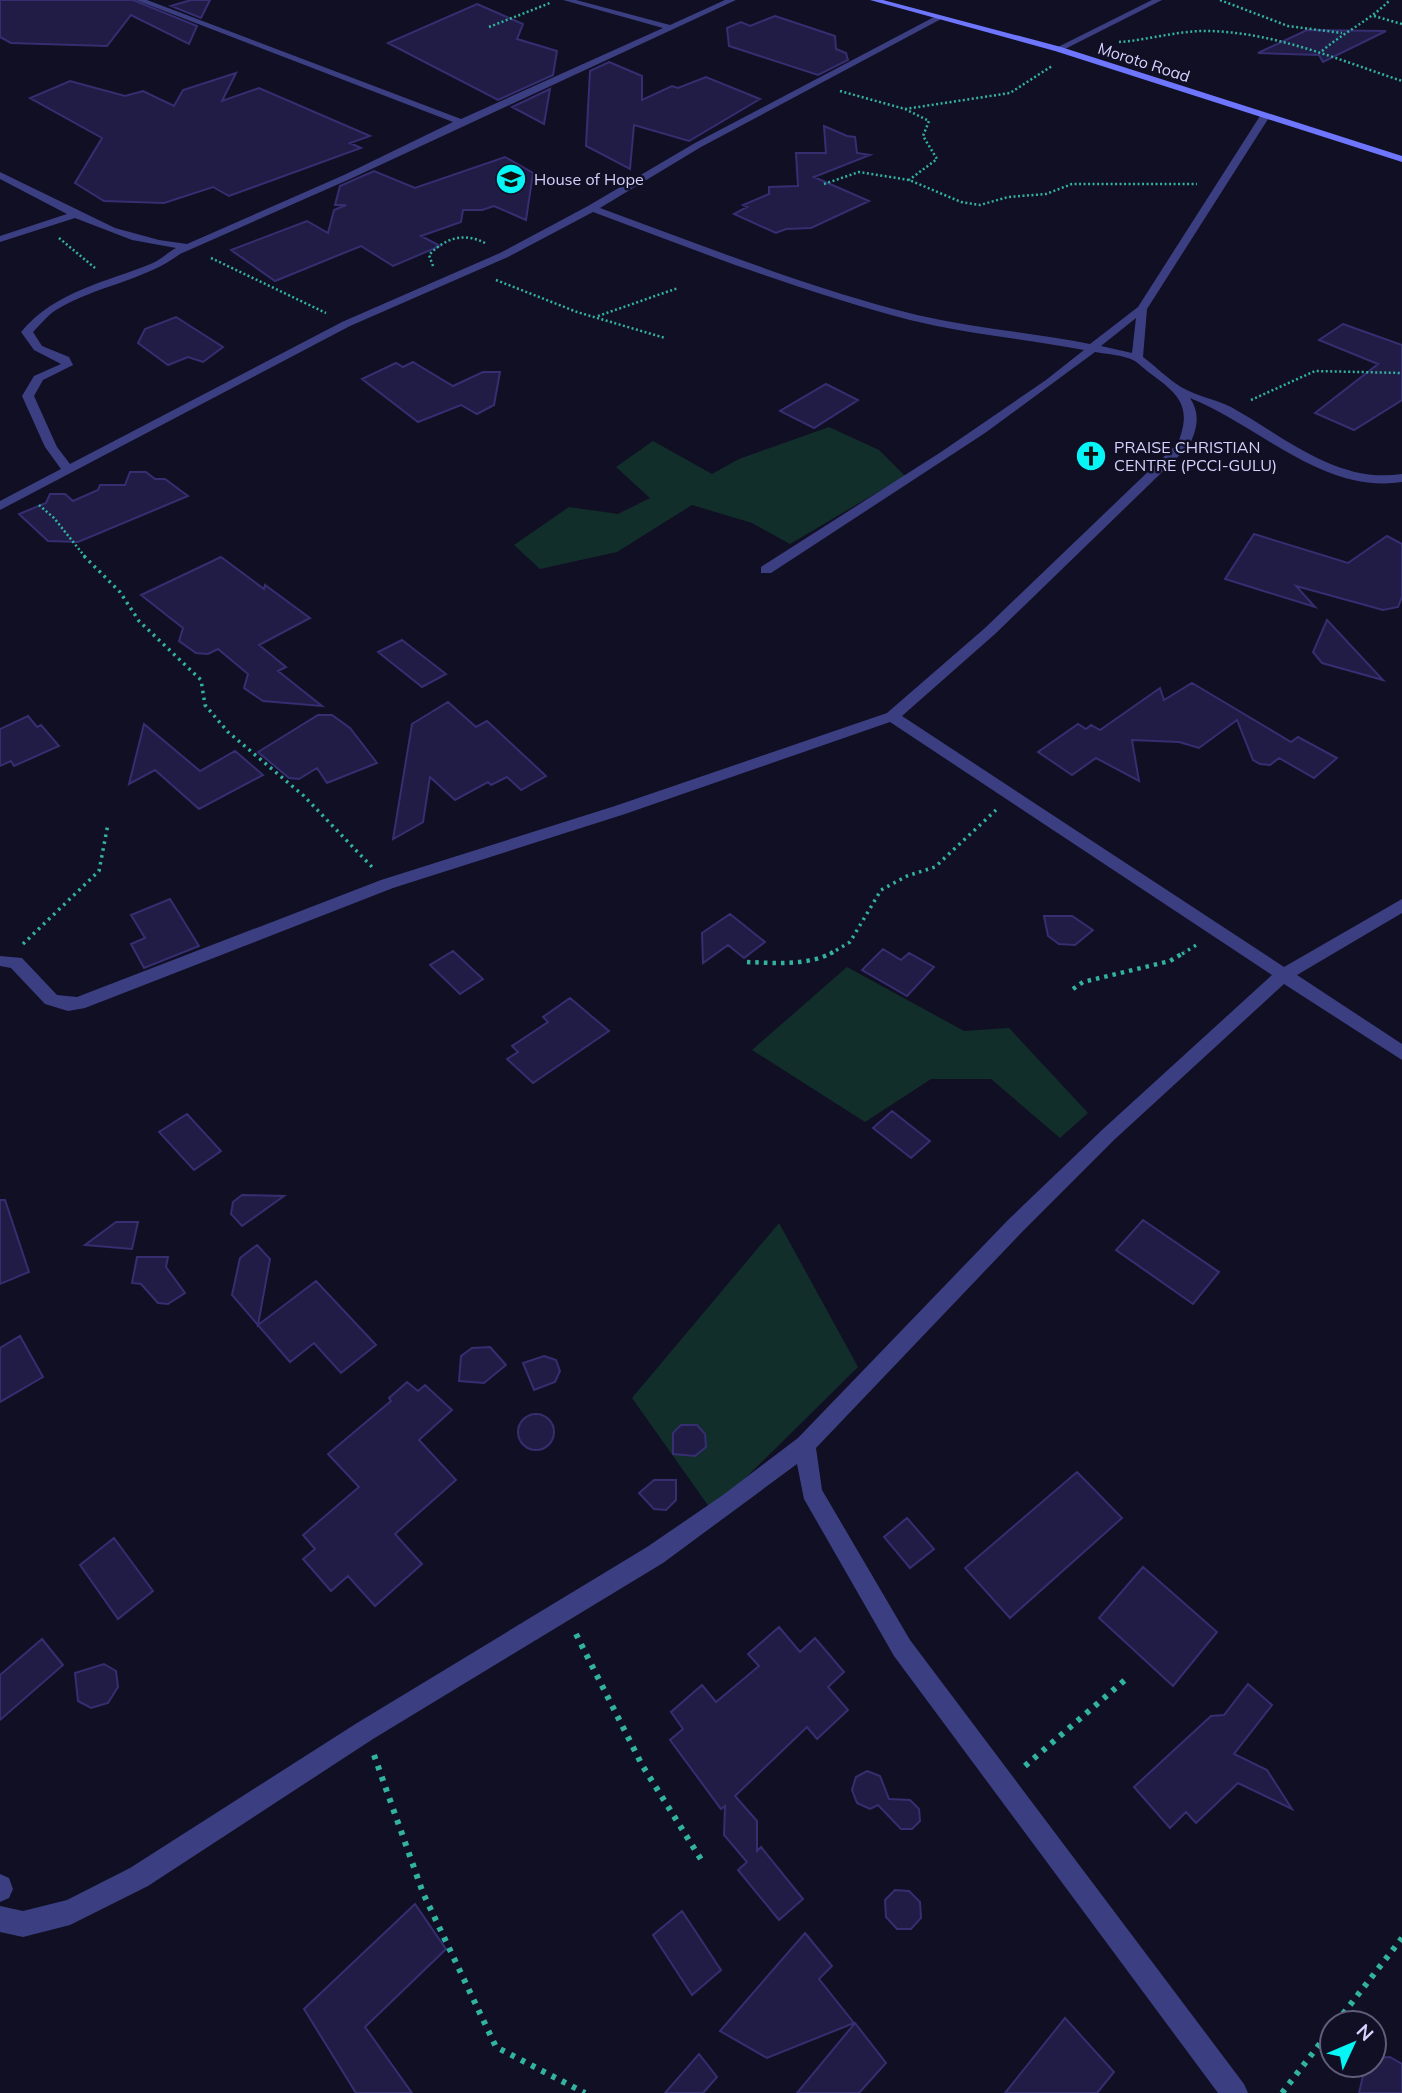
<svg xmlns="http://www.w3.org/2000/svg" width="1402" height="2093" viewBox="0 0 1402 2093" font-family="Mulish,sans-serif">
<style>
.green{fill:#122e2a}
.building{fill:#201c45;stroke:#352e70;stroke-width:2}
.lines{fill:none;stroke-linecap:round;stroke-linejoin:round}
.path-far3{stroke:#32b3a0;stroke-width:2.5;stroke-dasharray:2 2.5;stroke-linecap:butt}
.path-far2{stroke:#32b3a0;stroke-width:3.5;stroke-dasharray:2.5 4.5;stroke-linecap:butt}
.path-far1{stroke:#32b3a0;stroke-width:4.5;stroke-dasharray:3.5 5;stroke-linecap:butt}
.path{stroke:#32b3a0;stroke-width:6;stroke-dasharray:4.5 7;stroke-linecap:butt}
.street{fill:#3b3f82;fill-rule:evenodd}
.secondary{fill:#6d76fc;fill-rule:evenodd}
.labels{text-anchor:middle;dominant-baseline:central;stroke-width:5;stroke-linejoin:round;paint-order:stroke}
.far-street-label{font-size:16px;fill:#d4d3fe;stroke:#110f24}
.far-poi-label{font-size:16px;fill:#d4d3fe;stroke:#110f24;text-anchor:start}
</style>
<rect width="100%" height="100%" fill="#110f24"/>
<path class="green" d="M829,427L879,450L905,476L790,544L752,523L692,505L617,552L540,569L514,545L569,507L618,514L650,498L616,467L653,441L712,474L739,459Z
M847,967L964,1031L1009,1028L1088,1113L1060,1138L991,1079H931L865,1122L752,1050Z
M779,1223L858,1367L712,1511L632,1398Z"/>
<path class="building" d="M0,0H133L197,26L189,44L131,15L107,46L11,43L0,37Z
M191,0H210L201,18L171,6Z
M477,4L523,24L517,39L557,51L553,75L498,100L388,43Z
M775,16L835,36L836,49L846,53L848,60L818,75L729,46L727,28L741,22L750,26Z
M1307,30L1386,31L1323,62L1319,55L1258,53Z
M609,62L642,76V100L672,86L678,88L706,77L760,99L689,141L634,125L630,169L586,146L590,71Z
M236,73L222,101L259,88L370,136L350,143L361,148L229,196L213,187L164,203L104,201L75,183L102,138L30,98L70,81L125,96L143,91L174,106L183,90Z
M550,89L544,124L512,107Z
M824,126L847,136L855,137L857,153L870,155L814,177L869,201L811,228L786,229L776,233L734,214L747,207L743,205L769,194V187L798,186L796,153H826Z
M505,157L533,173L526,220L494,206L482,210H463L461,222L421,236L440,246L393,266L361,246L275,281L231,250L307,221L328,233L334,210L346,205H335L340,186L374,171L415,188Z
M176,317L223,347L203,362L188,357L168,365L138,343L145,329Z
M1343,324L1402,345V400L1354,430L1315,413L1378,364L1319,340Z
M413,362L453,386L483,372H500L494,405L477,414L461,405L418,422L362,379L396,363L403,367Z
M826,384L858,400L814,428L780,411Z
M130,472H146L155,479H165L188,496L78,542L48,541L19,514L46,503L50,494H65L73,501L98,490L100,485H125Z
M1254,534L1348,563L1387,536L1402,544V597L1398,607L1383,610L1296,586L1315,607L1225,579Z
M221,557L264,589L265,585L310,618L259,645L286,667L278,671L322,706L263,701L244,688L248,674L218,649L208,654L196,653L179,641L183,628L141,595Z
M1327,620L1383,680L1322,663L1313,652Z
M402,640L446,674L422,687L378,652Z
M1192,683L1291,742L1298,737L1337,758L1314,778L1279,758L1270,765L1260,764L1253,760L1237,720L1199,748L1179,742L1132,740L1139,781L1096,758L1072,775L1038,752L1078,724L1086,729L1091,725L1100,730L1160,688L1164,700Z
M448,702L476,727L487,721L546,776L521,790L507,777L491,785L488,782L455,800L430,777L423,822L393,839L412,724Z
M318,715H332L350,728L377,763L327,783L317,768L299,779L289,778L258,752Z
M28,716L37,727L41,725L59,746L14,766L11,761L0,766V729Z
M144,724L200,771L235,751L263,775L199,809L155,770L129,784Z
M170,899L199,946L144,968L131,944L145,938L131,915Z
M730,914L765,942L744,958L728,945L703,963L702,933Z
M1044,916H1072L1093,930L1075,945L1059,944L1048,936Z
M883,949L901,960L909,953L934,967L907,996L862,970Z
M453,951L483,979L460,994L430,965Z
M570,998L609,1031L533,1083L507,1059L518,1052L512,1046L548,1022L543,1017Z
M892,1111L930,1141L911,1158L873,1128Z
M187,1114L221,1151L194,1170L159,1132Z
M242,1195L284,1196L242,1226L231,1214L233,1202Z
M0,1200H5L29,1272L0,1284Z
M1143,1220L1219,1272L1193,1304L1116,1250Z
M116,1222H138L132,1249L85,1245Z
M257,1245L270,1259L258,1325L316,1281L376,1345L341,1373L314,1343L290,1362L232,1295L240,1258Z
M137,1257H168L166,1267L185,1293L168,1304L158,1303L141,1284L132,1283Z
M20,1336L43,1377L0,1402V1348Z
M490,1347L506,1365L484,1383L459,1381L461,1356L472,1348Z
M544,1356L556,1360L560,1371L555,1382L534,1390L523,1363Z
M407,1382L418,1391L425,1385L452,1410L419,1440L456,1480L395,1534L422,1564L375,1606L348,1576L331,1591L303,1559L315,1549L303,1535L359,1487L328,1454L391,1401L389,1398Z
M518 1432a18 18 0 1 1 36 0a18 18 0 1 1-36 0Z
M681,1425H697L705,1434L706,1447L695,1456L673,1454V1433Z
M1077,1472L1122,1518L1010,1618L965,1568Z
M654,1480H676V1500L666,1510L654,1509L639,1493Z
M907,1518L934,1549L910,1568L884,1537Z
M114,1538L153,1591L118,1619L80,1565Z
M1143,1567L1217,1632L1173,1686L1099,1618Z
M779,1627L800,1652L815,1638L844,1672L828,1687L848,1710L817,1739L807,1727L735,1796L757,1821V1851L761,1847L803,1899L779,1920L738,1870L747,1862L724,1835L725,1806L721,1809L670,1740L683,1729L671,1712L702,1685L716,1702L759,1666L748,1654Z
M42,1639L63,1665L0,1720V1675Z
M104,1664L116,1671L118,1687L108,1703L91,1708L78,1701L75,1673Z
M1248,1684L1272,1705L1234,1754L1267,1770L1292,1809L1238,1783L1196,1823L1186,1812L1170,1828L1134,1787L1211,1716L1224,1715Z
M867,1771L880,1776L889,1799L910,1800L919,1809L920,1821L912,1829H901L878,1805L870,1809L857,1803L852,1790L856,1777Z
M895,1890L909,1891L920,1902L921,1918L911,1929H897L886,1917L885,1900Z
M415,1904L446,1949L365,2027L412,2093H356L304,2009Z
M682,1911L721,1970L692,1995L653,1935Z
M805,1933L832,1966L819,1979L854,2023L767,2058L720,2031Z
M1065,2018L1114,2072L1097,2093H1005Z
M855,2023L886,2063L859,2093H797Z
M699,2054L717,2077L703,2093H665Z
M1390,2057L1402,2064V2093H1359L1365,2067L1374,2065L1376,2058Z"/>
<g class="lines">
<path class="path-far3" d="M1220,0L1288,26L1342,33
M1374,16L1402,24
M489,27L550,3
M1119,42C1149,40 1179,30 1210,31C1277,33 1339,60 1402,81
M1322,51C1344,32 1369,21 1390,0
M840,91L905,109L929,121L923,136L937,159L909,180
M905,109L1010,93L1052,66
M824,184L859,172L909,180L961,202L980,205L1008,197L1046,194L1072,184H1197
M59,238L95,268
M211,258L326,313
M433,266L429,255C445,238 464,232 485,243
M496,280L577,312L665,338
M598,316L678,288
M1251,400L1315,371L1402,373
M39,505L54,518L86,558"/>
<path class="path-far2" d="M84,556L120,592L139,621L201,680L205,705L228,732L304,796L372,867
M23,944L99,871L108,824
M830,954L850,942L881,890L907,876L935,867L996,810
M1182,954L1198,944"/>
<path class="path-far1" d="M747,962C774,963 809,966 833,952
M1073,989L1083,982L1170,961L1185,952"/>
<path class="path" d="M576,1634L642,1765L702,1861
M374,1755L423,1893L496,2047L585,2093
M1025,1766L1125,1680
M1336,2023L1402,1938
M1282,2093L1332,2028"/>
<path class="street" d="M136,0H147L461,119L663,28L563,0H576L670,25L725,0H736L350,179L180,254C144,281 95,286 56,310C48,315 40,325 33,332L42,346L69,357L73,365L43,380L34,396L57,447L70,464L342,322L500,253L588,206L695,143L936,16L943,18L701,147L600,208C704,246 809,288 917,315C974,328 1033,333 1090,344L1138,307L1260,116L1265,113L1270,116L1147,309L1143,357C1155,366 1168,379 1181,387C1196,396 1215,399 1231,407C1285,437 1337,484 1402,474V482C1322,494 1260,426 1190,398C1201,414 1197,431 1188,447L995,634L902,716L1284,967L1402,899V913L1297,975L1402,1044V1060L1284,984L1114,1140L1022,1232L816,1448L822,1490L910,1640L1244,2084L1248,2093H1218L894,1656L804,1499L797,1464L663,1563L373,1739L148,1886L70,1925L23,1937L0,1932V1906L23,1911L67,1900L130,1868L357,1723L647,1547L723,1495L798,1438L1008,1220L1102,1130L1272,975L890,722L625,814L393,888L85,1008L68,1011L45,1004L11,968L0,966V956L22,958L57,995L77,997L381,880L615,806L887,713L985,628L1178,443C1192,407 1180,395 1151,374C1145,370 1139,363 1133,360C1122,355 1107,354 1095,352L985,433L771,573H761V567L941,452L1046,380L1084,350C1026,339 967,334 910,320C802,292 697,251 593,212L508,257L350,326L0,510V501L61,469L45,447L22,396L34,376L61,364L34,350L21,332C55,291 107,282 153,263C162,259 168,252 176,248L132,240L75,218L0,242V236L67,214L0,179V172L115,228L159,240L187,244L344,175L453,122ZM1136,318L1132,353L1101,346Z
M1152,0H1162L1061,51L1054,49Z
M0,1874L9,1878L13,1889L9,1898L0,1902Z"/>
<path class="secondary" d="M870,0H883L1061,47L1402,156V162L1055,51Z"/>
</g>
<defs>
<g id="school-disc" transform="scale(1.575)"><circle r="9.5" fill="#06f5f7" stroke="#110f24"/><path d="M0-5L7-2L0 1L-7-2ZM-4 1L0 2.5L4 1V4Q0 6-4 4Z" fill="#111"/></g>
<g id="church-disc" transform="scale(1.575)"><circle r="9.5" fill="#06f5f7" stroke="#110f24"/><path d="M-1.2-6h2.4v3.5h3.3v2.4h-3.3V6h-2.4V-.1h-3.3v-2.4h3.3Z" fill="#111"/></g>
</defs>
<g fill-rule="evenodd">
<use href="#school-disc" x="511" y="179"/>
<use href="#church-disc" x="1091" y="456"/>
</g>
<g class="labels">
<g class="far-street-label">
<text transform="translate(1144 62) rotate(18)">Moroto Road</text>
</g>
<g class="far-poi-label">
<text x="534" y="179">House of Hope</text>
<text x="1114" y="447">PRAISE CHRISTIAN<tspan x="1114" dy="18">CENTRE (PCCI-GULU)</tspan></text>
</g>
</g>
<g transform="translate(1353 2044) rotate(46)"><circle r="33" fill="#110f24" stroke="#5f5d7b" stroke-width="2"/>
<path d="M0-5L12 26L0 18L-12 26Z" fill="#06f5f7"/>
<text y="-10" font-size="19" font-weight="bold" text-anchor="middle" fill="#d4d3fe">N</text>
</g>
</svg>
